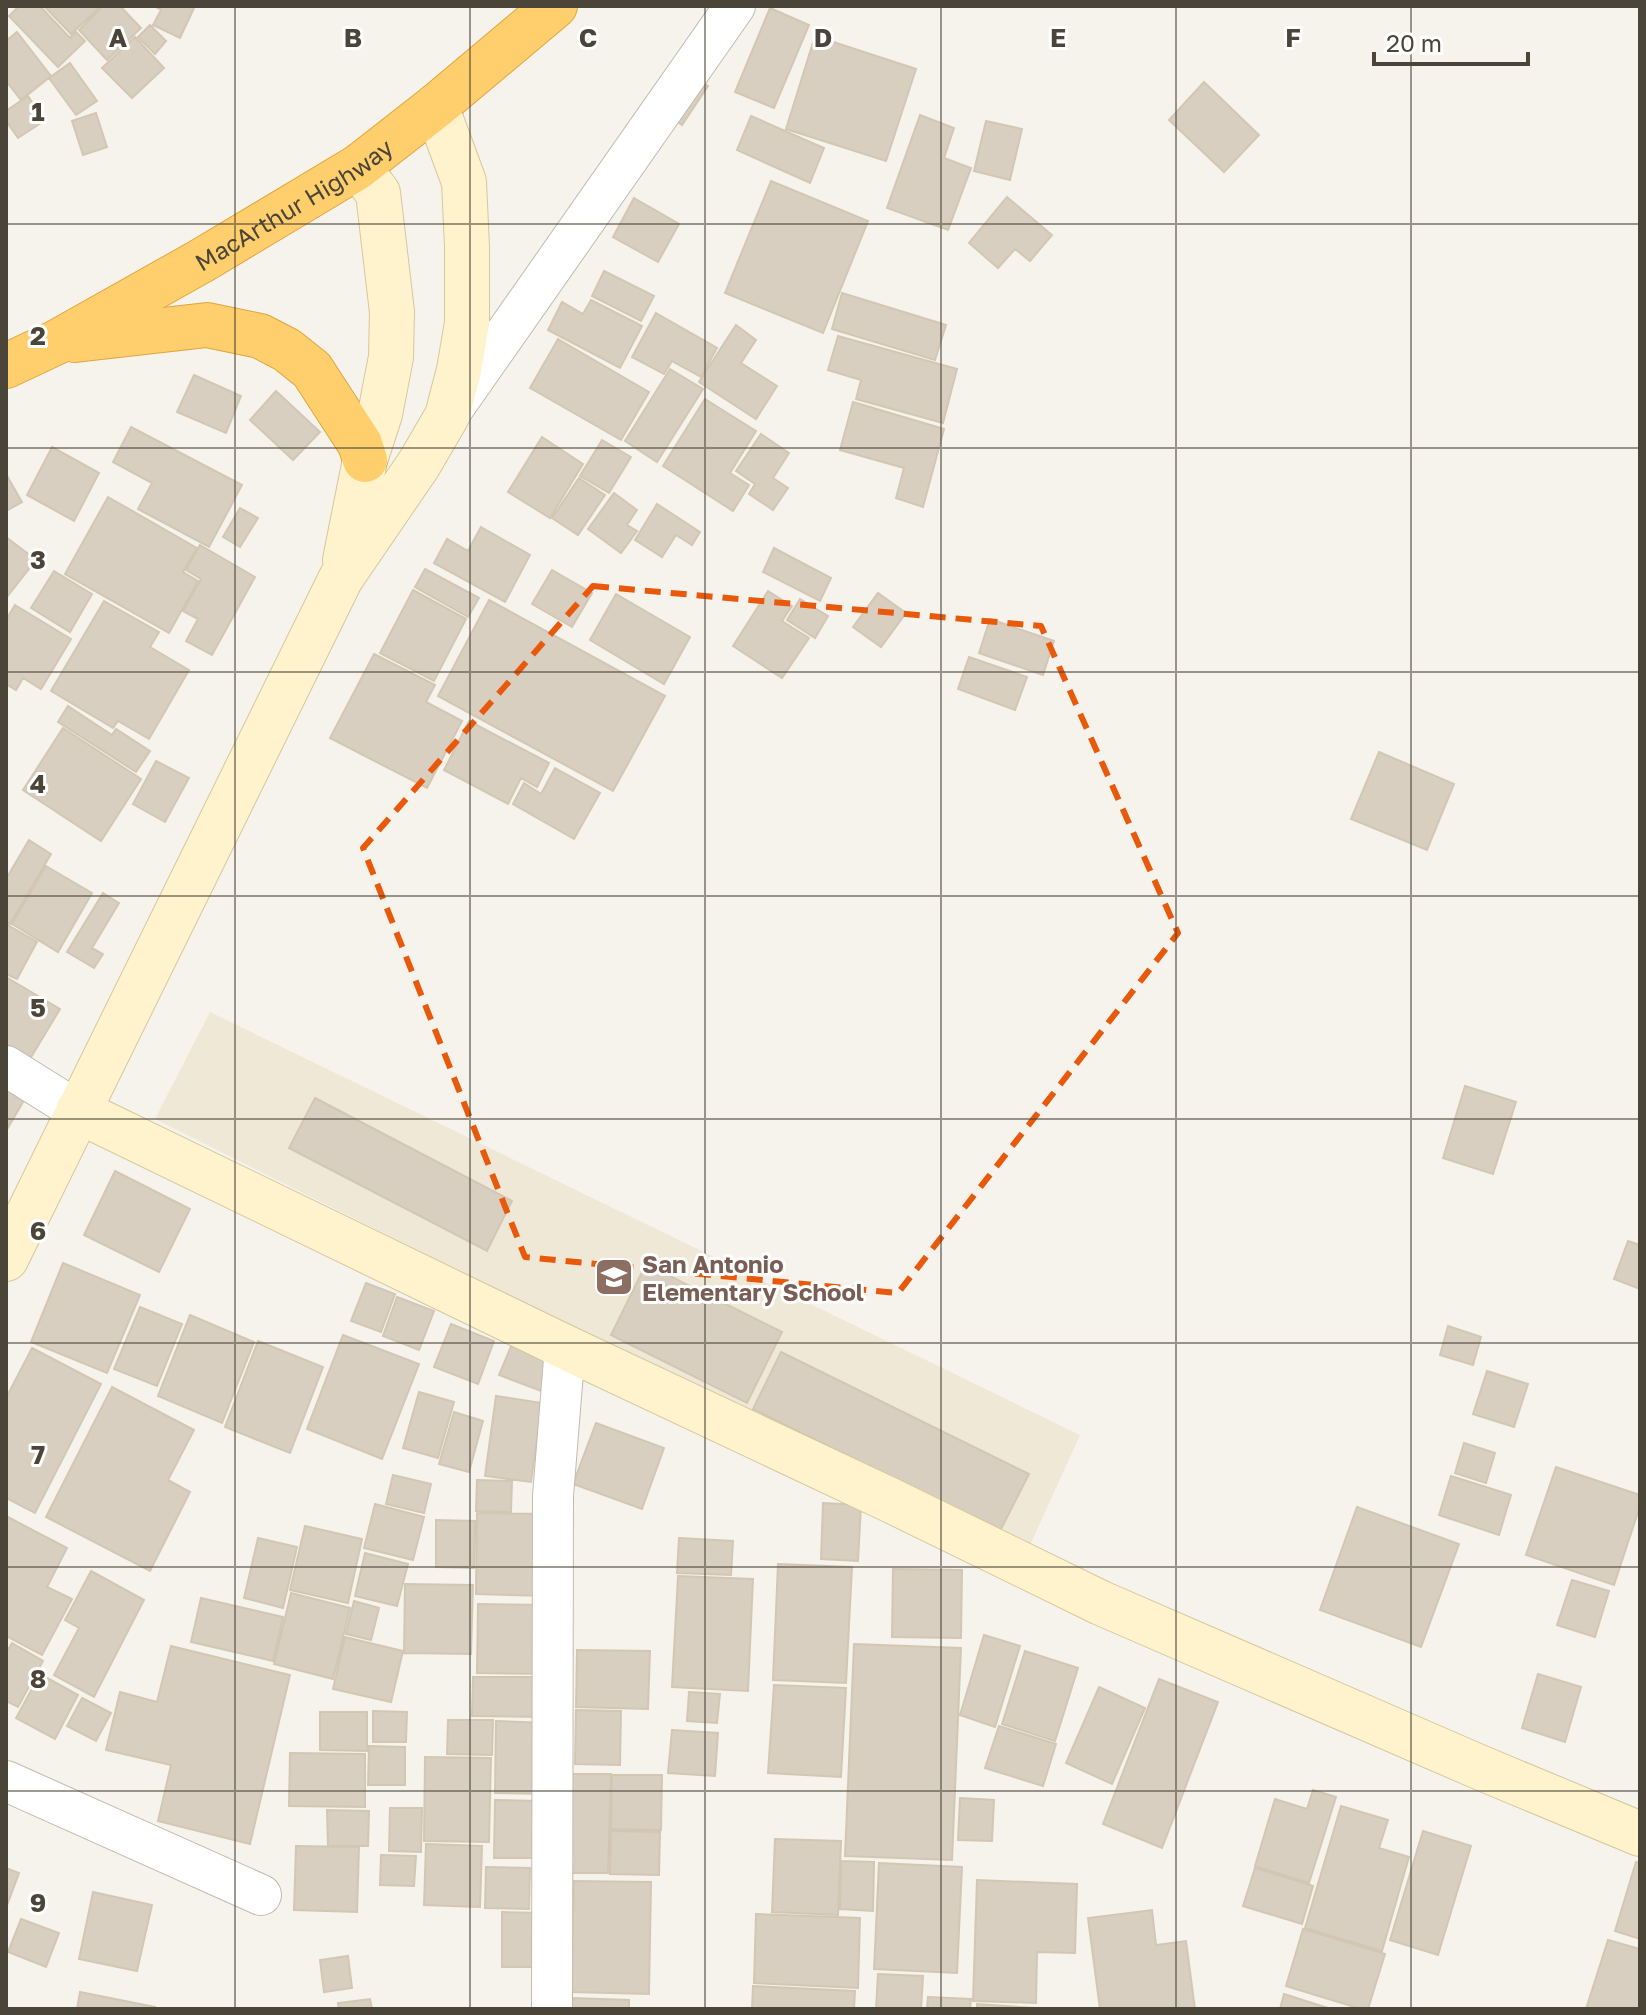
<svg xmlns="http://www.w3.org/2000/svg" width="1646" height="2015" viewBox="0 0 1646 2015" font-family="'Golos Text',sans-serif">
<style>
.education{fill:#efe8d6}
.building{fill:#d8cfc1;stroke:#d3c7b4;stroke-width:2}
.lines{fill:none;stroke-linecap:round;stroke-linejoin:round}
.street-casing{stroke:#c2bbae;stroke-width:42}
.secondary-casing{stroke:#d6c79b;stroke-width:46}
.highway-casing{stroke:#e0a43c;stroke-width:46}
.street{stroke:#fff;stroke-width:40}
.secondary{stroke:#fff3cd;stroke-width:44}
.highway{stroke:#ffcf6e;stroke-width:44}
.marked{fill:none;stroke:#e8590c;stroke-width:6;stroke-dasharray:16 10;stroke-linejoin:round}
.grid{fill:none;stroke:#4b4439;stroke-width:2;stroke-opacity:0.55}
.labels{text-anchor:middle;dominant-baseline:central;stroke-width:6;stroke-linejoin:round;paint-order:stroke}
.street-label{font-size:24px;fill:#4b4439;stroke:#fff}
.education-label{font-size:24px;font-weight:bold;fill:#785e54;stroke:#fff;text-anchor:start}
.grid-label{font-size:26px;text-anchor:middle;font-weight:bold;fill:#4b4439;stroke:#fff;stroke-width:6;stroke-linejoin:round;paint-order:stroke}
</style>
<rect width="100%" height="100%" fill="#f6f3ec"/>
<path class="education" d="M210,1012L1080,1435L1026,1554L155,1119Z"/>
<path class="building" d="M19,6H40L70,38L76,32L85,41L58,67L9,16Z
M44,6H101L71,34Z
M103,6H120L141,28L107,60L79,30Z
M154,6H191L194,8L180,38L153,25L161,10Z
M770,8L809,25L774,108L735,92Z
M150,25L166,41L155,54L138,37Z
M17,32L51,76L21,100L6,81V41Z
M815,36L916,69L886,161L786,129Z
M135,37L164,68L132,98L102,68Z
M70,63L97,101L76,115L49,78Z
M694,76L708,86L682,125L668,115Z
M1204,82L1259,135L1224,172L1169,120Z
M28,96L44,121L18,138L6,121V111Z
M96,113L107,147L83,155L72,121Z
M920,115L954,128L944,158L971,168L948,230L887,208Z
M751,116L824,148L810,183L737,150Z
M986,121L1022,129L1010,180L974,171Z
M771,181L868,221L823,333L725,293Z
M1007,197L1052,235L1030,261L1015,249L998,268L969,243Z
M634,198L679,224L658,262L613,237Z
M604,271L654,296L641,321L592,296Z
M842,293L946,325L935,360L832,329Z
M591,300L642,326L620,368L548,330L562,302L583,314Z
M656,313L717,348L701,377L672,361L664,374L632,357Z
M736,325L756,340L741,363L777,386L756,419L699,382Z
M838,336L957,369L943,423L856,399L861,380L828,370Z
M558,339L649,392L621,440L530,388Z
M670,369L703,389L657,462L625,441Z
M194,375L241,396L226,433L177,412Z
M276,391L320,432L293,460L250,420Z
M705,399L756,431L730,473L749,485L733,511L663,466Z
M853,402L944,429L923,507L896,498L904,468L840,450Z
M131,427L242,485L209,547L138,509L152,483L113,462Z
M761,434L789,453L773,478L788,488L773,510L749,494L755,484L736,471Z
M542,437L583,464L550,518L508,492Z
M602,440L631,457L609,493L580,476Z
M52,447L99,473L74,521L27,495Z
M6,474L22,502L6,511Z
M579,478L605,495L578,535L552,518Z
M614,493L637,510L627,525L637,531L621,553L588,529Z
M108,497L197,548L183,572L198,581L169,633L65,574Z
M657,504L700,532L692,545L676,535L662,557L635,540Z
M240,508L258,518L240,547L223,537Z
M481,527L530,555L505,602L434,563L447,539L468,551Z
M6,537L36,560L6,598Z
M200,545L255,577L212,655L186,641L198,619L183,611L201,579L186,570Z
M774,548L831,578L820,601L763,572Z
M425,569L479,598L468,617L415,587Z
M552,570L592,593L572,627L532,604Z
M54,571L92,594L70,632L31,608Z
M413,590L466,619L434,681L380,653Z
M768,591L792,606L782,621L809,638L782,678L733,646Z
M878,593L906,613L881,647L853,627Z
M616,594L690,637L664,684L590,640Z
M800,599L828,616L815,638L787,620Z
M489,600L665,696L613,791L438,696Z
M104,601L159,632L150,647L189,670L149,739L118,721L113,728L51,691Z
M15,605L71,639L41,689L23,678L16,690L6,684V620Z
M990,619L1054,641L1043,675L979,653Z
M374,654L435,685L426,702L462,721L427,788L330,738Z
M969,657L1027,677L1015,710L958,689Z
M68,706L112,735L116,729L150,751L136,772L58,722Z
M469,721L549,763L537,787L521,778L508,804L444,770Z
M63,728L141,779L101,841L23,790Z
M1379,752L1454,784L1427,850L1351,819Z
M156,761L189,778L165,822L133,804Z
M555,768L600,793L574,839L513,804L524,783L541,794Z
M29,840L51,854L10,924L6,922V879Z
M46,866L92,893L58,952L12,924Z
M103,893L119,903L92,948L103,954L94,968L67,952Z
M6,924L37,942L17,979L6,974Z
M6,977L60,1009L27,1064L6,1052Z
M6,1076L30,1090L6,1131Z
M1465,1086L1516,1102L1493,1174L1443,1158Z
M315,1098L512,1201L487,1251L289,1148Z
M115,1171L190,1209L159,1272L84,1235Z
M1628,1241L1640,1245V1289L1614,1279Z
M63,1263L140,1295L107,1373L31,1342Z
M646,1264L782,1332L747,1403L611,1335Z
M366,1283L395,1294L381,1332L351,1321Z
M397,1297L434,1311L419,1350L383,1336Z
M140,1307L182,1324L157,1386L114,1369Z
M190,1315L254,1342L222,1423L158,1396Z
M451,1324L494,1341L478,1384L434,1367Z
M1448,1326L1481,1337L1473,1365L1440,1355Z
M343,1335L419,1364L382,1459L307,1429Z
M515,1337L556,1352L541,1391L499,1375Z
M258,1341L323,1367L290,1453L225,1427Z
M32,1348L101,1384L35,1513L6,1498V1398Z
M781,1352L1029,1474L1000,1531L753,1409Z
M1487,1371L1528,1384L1514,1427L1473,1414Z
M112,1387L194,1430L168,1480L190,1492L150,1571L46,1517Z
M419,1392L454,1402L438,1458L403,1448Z
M496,1396L542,1403L531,1482L485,1476Z
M454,1412L483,1421L469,1472L439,1464Z
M596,1423L664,1448L642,1509L573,1484Z
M1464,1443L1495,1453L1486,1483L1455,1473Z
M1556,1467L1640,1495V1506L1614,1585L1526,1555Z
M393,1475L431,1484L424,1513L386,1504Z
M1451,1476L1511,1495L1499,1535L1439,1515Z
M477,1480L512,1481L511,1512L476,1511Z
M823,1503L861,1505L858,1561L821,1559Z
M375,1504L424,1517L413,1560L364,1548Z
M1357,1507L1459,1544L1421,1647L1320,1610Z
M477,1513L548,1514L545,1596L476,1594Z
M6,1516L67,1548L47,1587L72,1599L42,1655L6,1636Z
M436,1520L475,1521L474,1568L436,1567Z
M305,1526L362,1539L348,1603L290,1590Z
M258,1538L297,1547L283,1608L244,1598Z
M679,1538L733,1541L731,1575L677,1573Z
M365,1553L408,1564L397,1606L355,1596Z
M778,1564L852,1567L846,1683L773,1680Z
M893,1569L962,1570L961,1638L892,1637Z
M91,1571L144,1600L94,1697L54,1675L79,1628L65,1620Z
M678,1576L753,1579L748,1691L672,1687Z
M1572,1580L1609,1591L1595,1637L1557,1625Z
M405,1584L473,1585L471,1654L404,1653Z
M291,1593L350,1608L333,1679L274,1664Z
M201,1598L283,1617L273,1661L191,1642Z
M354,1601L379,1608L371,1640L346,1634Z
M478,1604L545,1605L544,1674L477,1673Z
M984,1635L1020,1646L995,1727L960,1715Z
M345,1637L403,1651L391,1702L333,1689Z
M12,1643L43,1661L18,1707L6,1701V1653Z
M854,1644L961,1648L952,1860L845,1856Z
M171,1646L290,1675L250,1844L158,1821L171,1765L106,1750L120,1692L157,1702Z
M577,1650L650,1651L648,1709L576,1707Z
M1025,1651L1078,1668L1055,1741L1002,1724Z
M40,1674L78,1695L55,1739L16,1718Z
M1538,1674L1581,1687L1565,1742L1522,1728Z
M473,1677H540L539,1717L472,1716Z
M1159,1679L1218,1702L1162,1848L1103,1824Z
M774,1685L846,1688L841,1777L768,1773Z
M1099,1687L1145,1708L1112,1784L1066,1763Z
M689,1692L720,1694L717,1723L687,1721Z
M82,1698L111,1713L96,1741L67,1726Z
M576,1710L621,1711L620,1765L575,1764Z
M373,1711L407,1712L406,1742H373Z
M320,1712H367V1751L320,1750Z
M448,1720H493L492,1755L447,1754Z
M496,1721L546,1723L544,1794L495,1793Z
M999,1726L1056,1744L1043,1786L985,1768Z
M672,1730L718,1733L715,1776L668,1773Z
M369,1746L405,1747V1785H368Z
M290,1753L365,1754V1807L289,1806Z
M425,1757L491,1758L489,1842L424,1841Z
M568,1774H611L608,1873H566Z
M612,1775H662L661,1830L611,1829Z
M1313,1790L1336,1797L1309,1883L1255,1866L1275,1799L1307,1809Z
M960,1798L994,1800L992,1841L958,1840Z
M495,1800L539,1801L538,1858H494Z
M1341,1806L1388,1820L1379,1848L1409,1857L1382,1951L1305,1928Z
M390,1808H422L421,1852L389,1851Z
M327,1810L369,1811L368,1846H328Z
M611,1831L660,1832L659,1875L610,1874Z
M1423,1831L1471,1846L1438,1955L1390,1940Z
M775,1839L841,1841L838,1915L772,1912Z
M426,1844L482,1846L480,1907L424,1905Z
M296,1846L359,1847L357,1912L294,1910Z
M381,1855L416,1856L414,1886L380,1885Z
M841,1861L874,1862L873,1911L840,1909Z
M1636,1862L1640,1863V1939L1615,1931Z
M879,1863L962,1867L957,1973L874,1969Z
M486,1867L530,1868L529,1909L485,1908Z
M6,1868L19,1873L6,1908Z
M1255,1868L1313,1886L1302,1924L1243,1906Z
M977,1880L1077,1884L1075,1953L1037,1952L1036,2003L973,2001Z
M574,1881L651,1882L649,1994L571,1992Z
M93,1892L152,1905L137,1971L79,1959Z
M1152,1910L1156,1945L1186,1941L1195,2009H1100L1088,1918Z
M502,1912L546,1913L545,1967H502Z
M756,1914L860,1918L858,1988L754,1983Z
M21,1919L59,1933L46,1967L8,1952Z
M1303,1929L1385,1954L1368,2009H1361L1286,1986Z
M1608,1940L1640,1949V2009H1586Z
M348,1956L352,1988L324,1992L320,1960Z
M878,1974L923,1976L921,2009H876Z
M753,1986L855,1991L854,2009H752Z
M80,1992L155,2007L154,2009H77Z
M1284,1994L1331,2009H1280Z
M928,1997L971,1999L970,2009H927Z
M572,1998L629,2000V2009H571Z
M370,1999L372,2009H339L338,2003Z
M977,2004L1034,2008V2009H977Z"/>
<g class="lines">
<g class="street-casing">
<path id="street" d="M452,410L735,6
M6,1066L78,1111
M6,1781L261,1895
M552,2009L553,1496L565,1347"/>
</g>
<g class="secondary-casing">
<path id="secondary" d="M345,560L365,460L380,414L391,357L392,312L378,193L358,167
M78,1111L565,1347L890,1500L1101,1603L1479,1767L1640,1834
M6,1259L341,578L419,464L447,416L459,370L467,323V247L464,182L436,106"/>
</g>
<g class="highway-casing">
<g id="highway">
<path d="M75,340L207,325L260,336L287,350L312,370L360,444L365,460"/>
<path id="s1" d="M6,366L57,342L201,261L358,167L436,106L555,6"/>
</g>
</g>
<use href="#street" class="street"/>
<use href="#secondary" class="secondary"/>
<use href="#highway" class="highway"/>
</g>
<path class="marked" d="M593,586L1041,626L1178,933L898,1293L525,1257L363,848Z"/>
<path class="grid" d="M235,6V2009M470,6V2009M705,6V2009M941,6V2009M1176,6V2009M1411,6V2009M6,224H1640M6,448H1640M6,672H1640M6,896H1640M6,1119H1640M6,1343H1640M6,1567H1640M6,1791H1640"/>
<defs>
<g id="school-square" transform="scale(2)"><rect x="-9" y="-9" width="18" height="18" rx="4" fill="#8d6e63" stroke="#fff"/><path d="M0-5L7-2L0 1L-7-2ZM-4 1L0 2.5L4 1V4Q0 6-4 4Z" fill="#fff"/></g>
</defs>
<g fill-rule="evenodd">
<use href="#school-square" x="614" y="1277"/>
</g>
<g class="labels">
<g class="street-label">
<text stroke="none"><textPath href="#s1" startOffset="330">MacArthur Highway</textPath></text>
</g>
<g class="education-label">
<text x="642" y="1263">San Antonio<tspan x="642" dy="28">Elementary School</tspan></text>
</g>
</g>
<g class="grid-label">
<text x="118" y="47">A</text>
<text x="353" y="47">B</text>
<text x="588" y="47">C</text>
<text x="823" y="47">D</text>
<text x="1058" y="47">E</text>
<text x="1293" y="47">F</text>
<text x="38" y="121">1</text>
<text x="38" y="345">2</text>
<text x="38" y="569">3</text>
<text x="38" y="793">4</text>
<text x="38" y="1017">5</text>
<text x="38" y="1240">6</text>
<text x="38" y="1464">7</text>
<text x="38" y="1688">8</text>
<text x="38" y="1912">9</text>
</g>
<rect width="1646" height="2015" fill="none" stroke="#4b4439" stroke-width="16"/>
<path d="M1374 52v12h154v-12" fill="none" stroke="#4b4439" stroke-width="4"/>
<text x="1386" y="52" font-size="24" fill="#4b4439" stroke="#ffffff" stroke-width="6" paint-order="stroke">20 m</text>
</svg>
